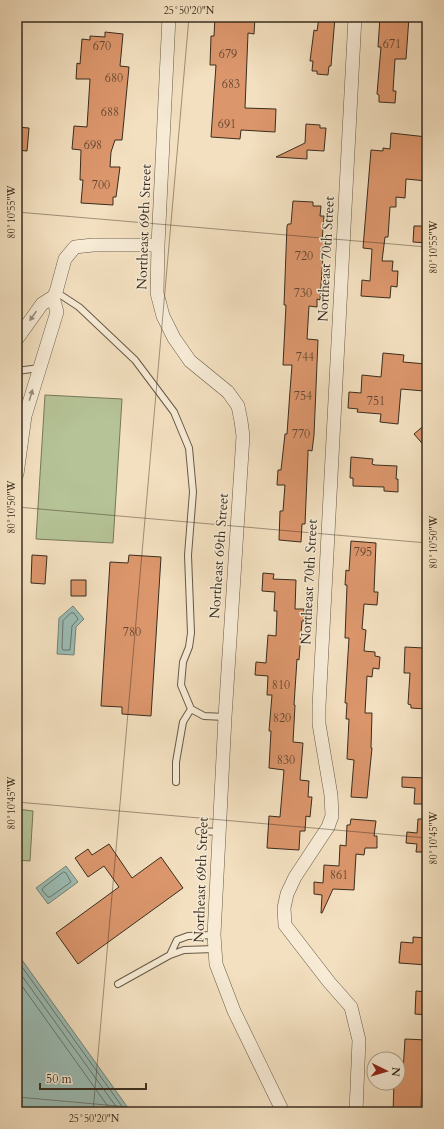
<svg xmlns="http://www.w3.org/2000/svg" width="444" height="1129" viewBox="0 0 444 1129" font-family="Cardo,serif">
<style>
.green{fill:#b5c396;stroke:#77785a}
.water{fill:#9bbdb5;stroke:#748379}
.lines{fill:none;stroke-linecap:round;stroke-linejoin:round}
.shore{stroke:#6a756a;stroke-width:1}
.building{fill:#dc966c;stroke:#392d1e}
.lane-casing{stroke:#685a46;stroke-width:8}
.street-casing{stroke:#685a46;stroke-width:14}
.lane{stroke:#f7ebd6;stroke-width:6}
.street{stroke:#f7ebd6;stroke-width:13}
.oneway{fill:#988c7a}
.ticks{fill:none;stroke:#392d1e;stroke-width:1;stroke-opacity:0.45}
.labels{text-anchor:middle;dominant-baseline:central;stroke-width:3;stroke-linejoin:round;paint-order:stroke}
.number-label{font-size:12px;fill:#624732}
.street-label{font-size:14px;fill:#392d1e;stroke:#f7ebd6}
.neatline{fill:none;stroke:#392d1e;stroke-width:1.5}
.ticks-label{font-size:10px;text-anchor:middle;fill:#392d1e}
</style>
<rect width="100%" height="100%" fill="#f3e0c0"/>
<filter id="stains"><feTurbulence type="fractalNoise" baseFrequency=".005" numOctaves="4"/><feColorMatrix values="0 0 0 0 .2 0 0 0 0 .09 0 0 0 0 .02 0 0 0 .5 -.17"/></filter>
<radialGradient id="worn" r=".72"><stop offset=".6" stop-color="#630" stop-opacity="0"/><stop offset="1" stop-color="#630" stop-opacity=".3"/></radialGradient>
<path class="green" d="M45,395L122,399L113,543L36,539Z
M17,809L33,811L30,861L17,860Z"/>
<path class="water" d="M73,606L84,619L76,627L74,655L57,654L59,618Z
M66,866L78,882L48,904L36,888Z
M17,953L131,1112H17Z"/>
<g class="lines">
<path class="shore" d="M71,613H74L78,619L72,626L70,650H63L62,648L63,621Z
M64,872L66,873L71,882L50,897H48L42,890L43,888Z
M17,960L126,1112
M17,969L120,1112
M17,979L112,1112"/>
</g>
<path class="building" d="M215,17H255L254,34L248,33L245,108L276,109L275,132L241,130L240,139L211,137L216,65H210L211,36H214Z
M319,17H335L331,66H329L328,75L317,74V71H312L313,61H310L314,30L317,31Z
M380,17H409L406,59H395L393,91H396L395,103L379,102V95L377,94L381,47H378Z
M105,32L123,34L120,66L129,67L122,140H115L111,152L110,167H120L116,197H113V205L81,203L83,180H80L81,150L72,149L74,126L87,127L90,79H76L77,63L80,64L82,39L90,40V36L105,37Z
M306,124L320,125V128H326L324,151L307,150V159L276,157L305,143Z
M17,127L29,128L27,151L17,150Z
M391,133L427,137V181L406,179L405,198L396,197V207H390L388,237H385L382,261H393L392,271H398L397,287L391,286L390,298L361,296L362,280L370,281L372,249L363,248L371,150L383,151V148L390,149Z
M293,201L313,202V206H321L320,216H324L322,241L324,242L320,300L317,299V307L309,306L307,339L318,340L314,435L312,451L308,450V454L305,524H302L301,542L279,540L280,511H283L285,485H277L278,470H281L285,434H287L290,391L292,365H283L286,305H284L287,226L288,224H291Z
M414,226H427V243L413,242Z
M383,353L404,355L403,362L426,364L424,391L401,389L398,424L380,422L381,414L357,412L358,409L348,408L349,392L361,393L362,375L381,377Z
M427,423V449L414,434Z
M351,457L373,459L372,464L375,465L397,466L396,479H398V492L384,491V487L353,486V478H350Z
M351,541L376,543L374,592H378L377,605L364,604L362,629L366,630L364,651L375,652V656L380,657L379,669L373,668L372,677L367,676L365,713H372L371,748H372L367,798L351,797L354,760L347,759L349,719H346L347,703H345L349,638H345L347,585H345L346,570L349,571Z
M32,555L47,556L45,584L31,583Z
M129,555L161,557L151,716L122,714V707L101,706L110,562L128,563Z
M263,573L274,574L273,579L296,580L295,609H304V621H302L299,660L297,659L294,705H295L293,742L303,743L300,780L309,781L308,797H312L310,817L306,816L305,831H300L299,850L267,848L269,816L280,817L284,770L269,768L271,731H269L272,695H267L268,676L255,675L256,662L266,663L268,635L276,636L277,611H274L275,592L262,591Z
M71,580H86V596H71Z
M405,647L424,648L423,679L427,680V709L411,708V705L408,704L410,673H404Z
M402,777L427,778V804H414L415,788L402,787Z
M351,819L376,821L374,836H377V848H365L364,855L356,854L354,890L333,889L322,913H321L322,895L314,894V882L323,883L324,865L339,866L340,845L346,846L347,825H350Z
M418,819H427V852H416L417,844L406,843L407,832L417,833Z
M109,844L132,878L161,857L183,888L78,964L56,933L119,887L104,866L88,877L75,858L88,849L92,855Z
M413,937L427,938V965L399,963L401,942L413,943Z
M416,991L427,992V1015L415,1014Z
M405,1039L427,1040V1112H393L394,1083L400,1082V1072H403Z"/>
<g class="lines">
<g class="lane-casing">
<path id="lane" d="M56,292L79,307L135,360L174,412L189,448L193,492L188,555L191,633L189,647L183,662L181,685L191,709L204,716L225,717
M17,371L39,368
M176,782V762L183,722L191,709
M199,831L219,832
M214,935L188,936L177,940L170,955L184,950L215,949
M118,984L170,955"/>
</g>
<g class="street-casing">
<path id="street" d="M169,17L158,245L157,293L163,316L174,338L190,361L228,392L238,406L241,421L243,436L225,717L214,935L216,964L234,1011L283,1112
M355,17L319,706V724L331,795L332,816L328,827L295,877L287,894L284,908L285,925L329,982L351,1007L359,1040L356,1112
M17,339L42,304L53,297L56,292L65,259L75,247L93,245H158
M17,474L25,416L57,312L53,297"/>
</g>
<use href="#lane" class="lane"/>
<use href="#street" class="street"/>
</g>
<defs><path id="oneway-solid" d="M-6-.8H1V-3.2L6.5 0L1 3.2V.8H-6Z"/></defs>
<g class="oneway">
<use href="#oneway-solid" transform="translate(33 316) rotate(125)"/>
<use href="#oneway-solid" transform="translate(31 395) rotate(-73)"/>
</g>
<path class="ticks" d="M17,212L427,247M17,507L427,543M17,802L427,838M17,1097L184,1112M93,1112L189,17M420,1112L427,1027"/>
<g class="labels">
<g class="number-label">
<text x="392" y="44">671</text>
<text x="102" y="46">670</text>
<text x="228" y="54">679</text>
<text x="114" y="78">680</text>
<text x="231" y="84">683</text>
<text x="110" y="112">688</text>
<text x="227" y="124">691</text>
<text x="93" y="145">698</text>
<text x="101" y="185">700</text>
<text x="304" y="256">720</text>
<text x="303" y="293">730</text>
<text x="305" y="357">744</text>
<text x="303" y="396">754</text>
<text x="376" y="401">751</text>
<text x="301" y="434">770</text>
<text x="363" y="552">795</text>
<text x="132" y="632">780</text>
<text x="281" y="685">810</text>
<text x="282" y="718">820</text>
<text x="286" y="760">830</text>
<text x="339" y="875">861</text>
</g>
<g class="street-label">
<text transform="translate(144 227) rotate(-88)">Northeast 69th Street</text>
<text transform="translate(326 259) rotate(-87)">Northeast 70th Street</text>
<text transform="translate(219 556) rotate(-86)">Northeast 69th Street</text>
<text transform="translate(309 582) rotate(-87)">Northeast 70th Street</text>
<text transform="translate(201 880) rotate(-88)">Northeast 69th Street</text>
</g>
</g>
<rect width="444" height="1129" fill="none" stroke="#f3e0c0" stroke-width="44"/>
<g transform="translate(386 1071) rotate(95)"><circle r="19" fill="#f7ebd6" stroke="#ab9f8c"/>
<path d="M0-3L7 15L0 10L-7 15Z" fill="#8f2418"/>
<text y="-6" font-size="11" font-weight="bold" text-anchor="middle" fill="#392d1e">N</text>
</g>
<path d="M40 1083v6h106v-6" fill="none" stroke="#392d1e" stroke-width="2"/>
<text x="46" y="1083" font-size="12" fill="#392d1e" stroke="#f7ebd6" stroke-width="3" paint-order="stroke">50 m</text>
<rect x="22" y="22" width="400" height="1085" class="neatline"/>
<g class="ticks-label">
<text x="189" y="14">25°50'20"N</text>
<text transform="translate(11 212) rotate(-90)" y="4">80°10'55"W</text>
<text transform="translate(433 247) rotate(-90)" y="4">80°10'55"W</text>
<text transform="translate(11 507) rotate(-90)" y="4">80°10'50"W</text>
<text transform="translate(433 542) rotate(-90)" y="4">80°10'50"W</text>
<text transform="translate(11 803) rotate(-90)" y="4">80°10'45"W</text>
<text transform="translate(433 838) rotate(-90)" y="4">80°10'45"W</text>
<text x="94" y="1122">25°50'20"N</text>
</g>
<rect width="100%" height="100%" filter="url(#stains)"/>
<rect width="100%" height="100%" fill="url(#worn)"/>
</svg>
